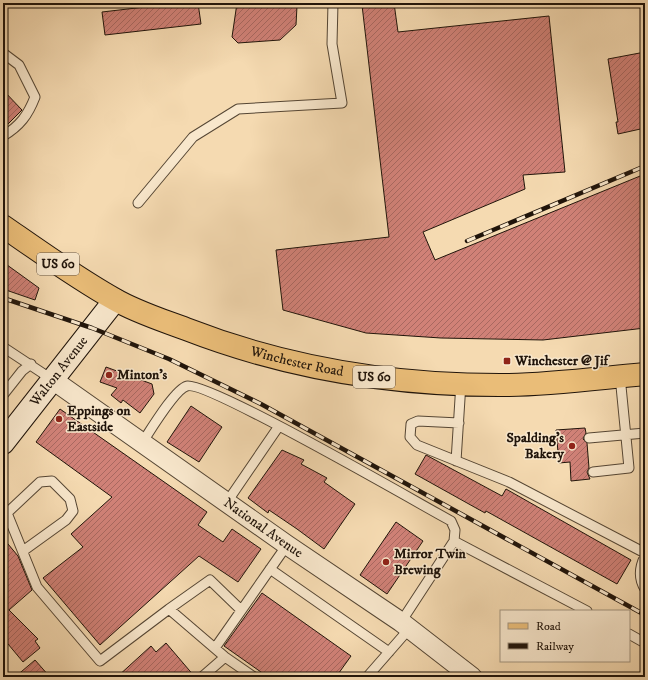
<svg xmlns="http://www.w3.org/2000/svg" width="648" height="680" viewBox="0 0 648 680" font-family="'IM FELL DW Pica',serif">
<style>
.building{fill:url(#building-hatch);stroke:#20140a}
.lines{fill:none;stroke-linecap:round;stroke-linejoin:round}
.lane-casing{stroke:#554634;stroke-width:11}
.street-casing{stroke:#554634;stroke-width:21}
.secondary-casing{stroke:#20140a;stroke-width:24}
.primary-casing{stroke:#20140a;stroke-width:24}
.lane{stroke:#f8e7cc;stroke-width:9}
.street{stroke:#f8e7cc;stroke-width:19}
.secondary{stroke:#f8e7cc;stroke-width:22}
.primary{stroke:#eabd78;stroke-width:22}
.rail-casing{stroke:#20140a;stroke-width:4.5}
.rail{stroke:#f8e7cc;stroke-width:3;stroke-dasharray:9;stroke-linecap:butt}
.poi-dot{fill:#8f2418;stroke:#f8e7cc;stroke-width:1.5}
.labels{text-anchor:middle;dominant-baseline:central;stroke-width:3;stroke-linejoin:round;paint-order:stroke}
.shield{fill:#f8e7cc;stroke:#615344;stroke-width:1}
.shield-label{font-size:13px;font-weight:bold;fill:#20140a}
.street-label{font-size:14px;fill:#20140a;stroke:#f8e7cc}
.poi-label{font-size:14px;font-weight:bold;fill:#20140a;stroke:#f8e7cc;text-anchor:start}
</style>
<defs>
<pattern id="building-hatch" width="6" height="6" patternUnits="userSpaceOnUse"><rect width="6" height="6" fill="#d08177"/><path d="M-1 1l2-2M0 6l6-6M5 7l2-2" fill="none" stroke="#a86860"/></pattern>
</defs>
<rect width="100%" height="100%" fill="#f5dab1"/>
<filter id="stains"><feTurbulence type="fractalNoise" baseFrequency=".005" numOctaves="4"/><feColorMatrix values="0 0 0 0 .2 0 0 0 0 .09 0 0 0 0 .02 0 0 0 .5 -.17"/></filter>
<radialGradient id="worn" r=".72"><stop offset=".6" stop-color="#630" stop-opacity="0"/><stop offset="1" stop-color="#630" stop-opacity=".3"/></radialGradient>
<path class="building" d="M179,3H198L201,24L105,35L102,12Z
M237,3H273L297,6L296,25L280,40L238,43L232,37Z
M394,3L398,32L549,16L565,172L523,175L525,189L423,232L435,260L645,174V328L543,340L441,338L366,333L283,310L276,250L389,237L362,5Z
M645,52V128L618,134L616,122H618L608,59Z
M3,90L22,110L3,129Z
M3,262L39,288L35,300L3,289Z
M106,367L152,384L154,394L140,413L123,400L121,403L111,395L117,388L100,382Z
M191,406L222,427L199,462L167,442Z
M60,409L207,512L198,525L223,542L232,529L261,549L238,582L199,556L100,645L43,578L83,547L71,534L112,497L36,442Z
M585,428L586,433L583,439L587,443L589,468L587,472L590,479L571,481L570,462L559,463L556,430Z
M282,450L304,460L301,464L327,478L324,482L355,504L324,549L297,529L269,510L268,513L248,498Z
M426,455L502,496L506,489L631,560L617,584L486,511L485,513L415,474Z
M396,522L423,541L387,594L360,575Z
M3,538L18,556L32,590L9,610L38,639L35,641L40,648L23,662L3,638Z
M262,593L351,656L336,677H268L224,646Z
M166,643L195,677H117L151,646L156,652Z
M35,660L50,677H15Z"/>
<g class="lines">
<g class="lane-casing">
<path id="lane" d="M3,53L19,65L35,97C28,115 20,126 3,136
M138,203L193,137L238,109L342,103L332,44L333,3
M3,347L53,380
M3,395L22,371L31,364
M459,423L418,421L411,424L410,437L417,445L509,482L645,553
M589,438L645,433
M142,443C150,431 175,389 187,386C206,380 418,503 451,521L455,530L454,541L401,622
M456,461L461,383
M593,472L629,468L620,376
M227,502L279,426
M3,510L7,513L37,587L100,661L169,609L225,657L254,677
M7,513L40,482L52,481L70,499L73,511L66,520L23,551
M454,541L587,611
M645,556C639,568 638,578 645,589
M270,569L389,652
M169,609L210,580L241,610
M629,634L645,643
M215,648L287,545
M202,677L225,657
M367,677L409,629"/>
</g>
<g class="street-casing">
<g id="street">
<path id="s1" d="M53,380L287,545L401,622L472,677"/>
</g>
</g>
<g class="secondary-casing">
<g id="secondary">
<path id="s2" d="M3,443L115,300"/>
</g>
</g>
<g class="primary-casing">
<g id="primary">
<path id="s3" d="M3,226C39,251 75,277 114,299C136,312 162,320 186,329C289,369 399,386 509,385C555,384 600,378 645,374"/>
</g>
</g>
<use href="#lane" class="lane"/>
<use href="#street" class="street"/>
<use href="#secondary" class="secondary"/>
<use href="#primary" class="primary"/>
<g class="rail-casing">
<path id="rail" d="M467,241L645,166
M3,298L92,328L169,359L261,404L645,615"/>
</g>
<use href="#rail" class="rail"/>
</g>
<g class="poi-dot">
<rect x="503" y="357" width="8" height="8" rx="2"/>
<circle cx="109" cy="375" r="4"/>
<circle cx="59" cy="419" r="4"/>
<circle cx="572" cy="446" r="4"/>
<circle cx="386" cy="562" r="4"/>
</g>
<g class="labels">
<g class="shield">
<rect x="37" y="253" width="42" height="22" rx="3"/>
<rect x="353" y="366" width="42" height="22" rx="3"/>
</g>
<g class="shield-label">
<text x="58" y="264">US 60</text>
<text x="374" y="377">US 60</text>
</g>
<g class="street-label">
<text stroke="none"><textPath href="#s3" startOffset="327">Winchester Road</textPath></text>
<text stroke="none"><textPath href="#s2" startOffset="91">Walton Avenue</textPath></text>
<text stroke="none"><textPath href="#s1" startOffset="257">National Avenue</textPath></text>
</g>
<g class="poi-label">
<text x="515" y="361">Winchester @ Jif</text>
<text x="117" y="375">Minton's</text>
<text x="67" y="411">Eppings on<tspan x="67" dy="16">Eastside</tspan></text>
<text x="564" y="438" text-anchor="end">Spalding's<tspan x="564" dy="16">Bakery</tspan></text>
<text x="394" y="554">Mirror Twin<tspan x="394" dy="16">Brewing</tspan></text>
</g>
</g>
<rect width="648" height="680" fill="none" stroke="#f5dab1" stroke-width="16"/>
<rect x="4" y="4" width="640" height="672" fill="none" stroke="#20140a" stroke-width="2"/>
<rect x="8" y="8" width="632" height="664" fill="none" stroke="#20140a"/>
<rect x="500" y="610" width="130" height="52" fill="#f8e7cc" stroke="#a2937e"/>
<rect x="508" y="623" width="20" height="6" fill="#eabd78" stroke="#a2937e"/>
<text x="536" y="630" font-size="12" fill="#20140a">Road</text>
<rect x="508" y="643" width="20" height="6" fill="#20140a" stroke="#a2937e"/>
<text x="536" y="650" font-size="12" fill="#20140a">Railway</text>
<rect width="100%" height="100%" filter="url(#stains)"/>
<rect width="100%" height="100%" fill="url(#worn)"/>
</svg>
